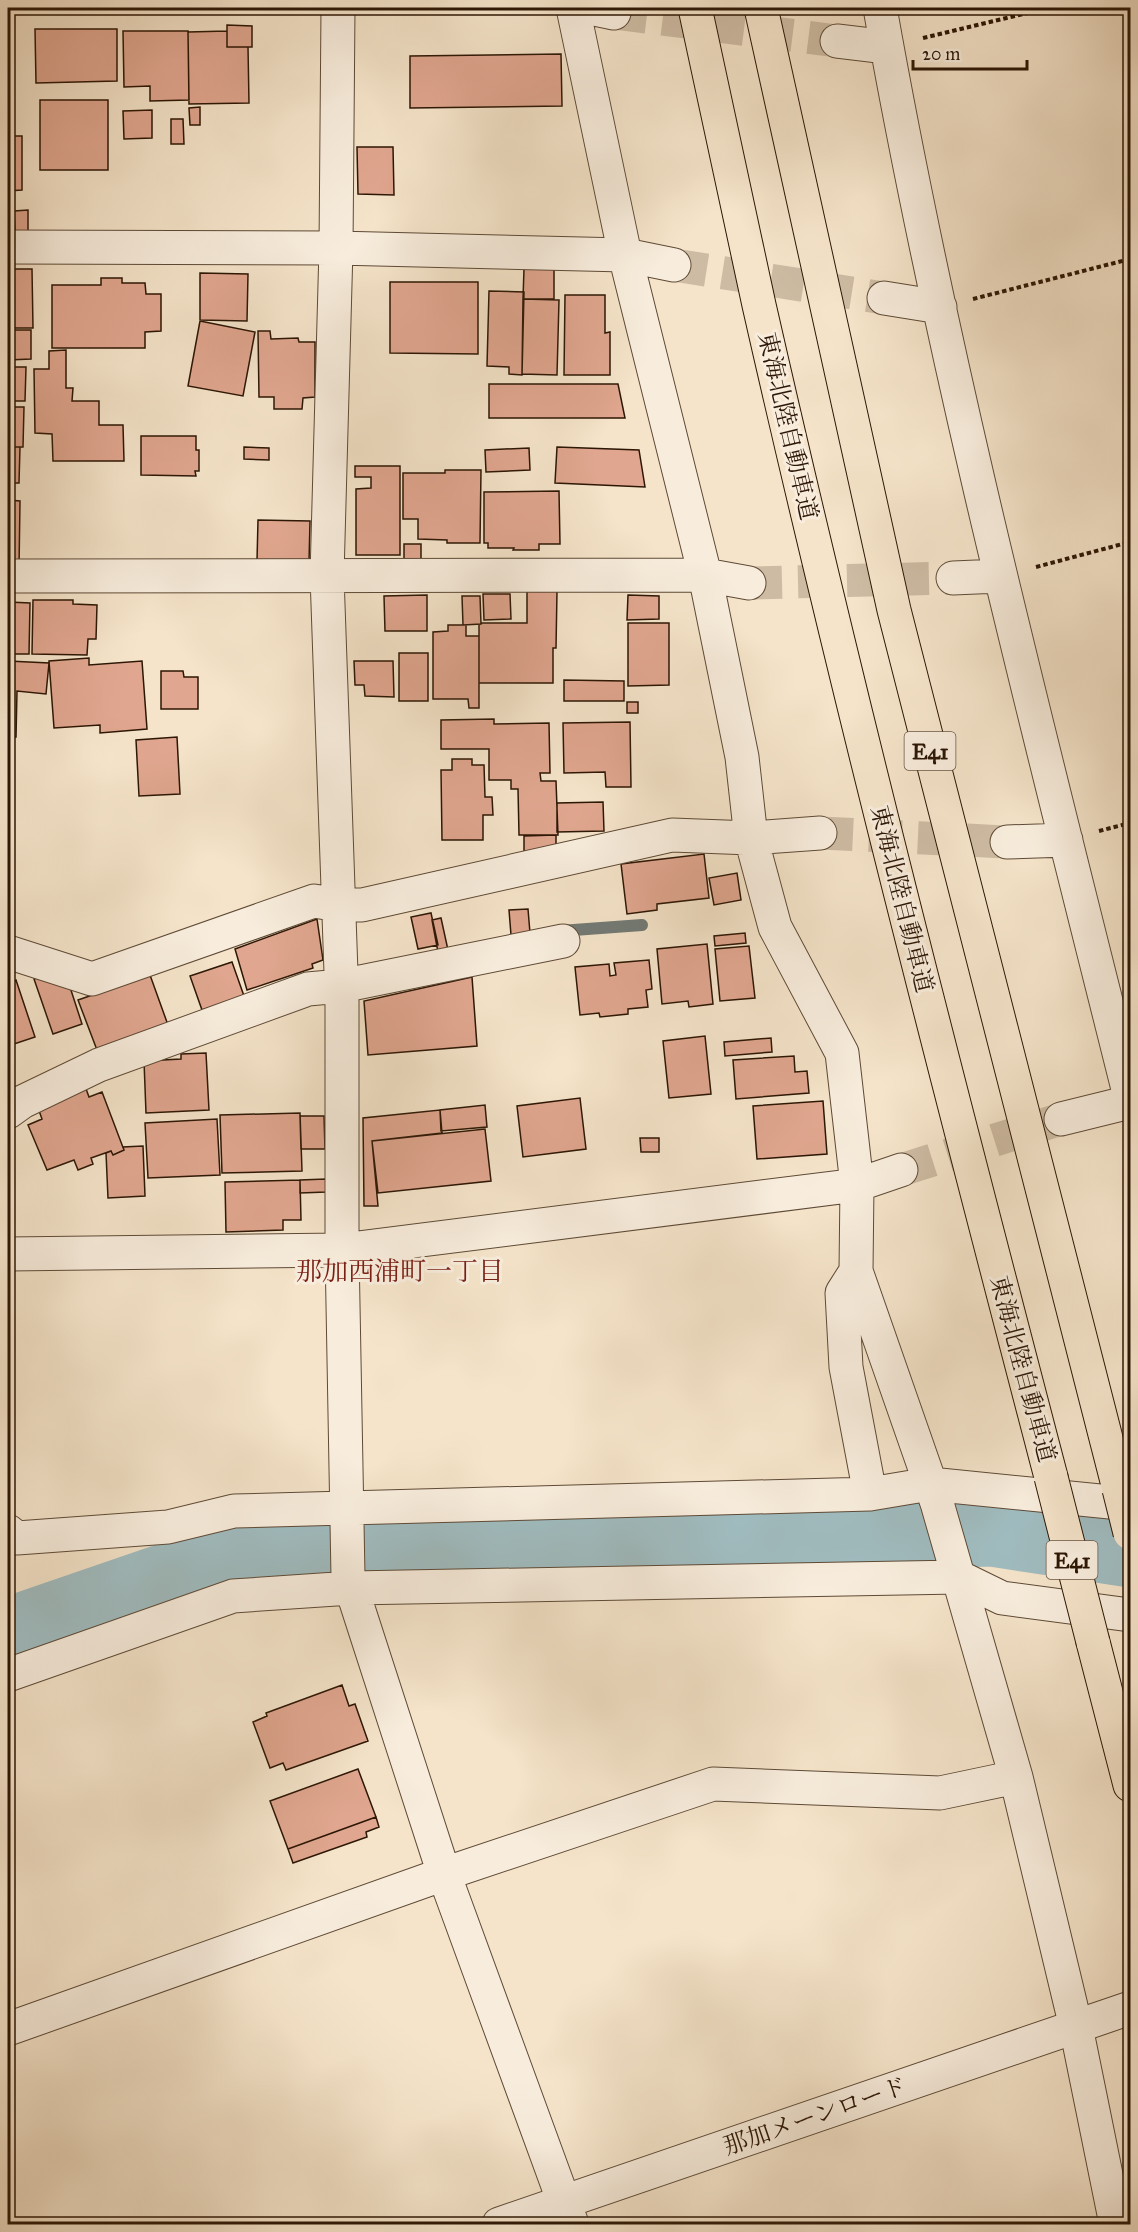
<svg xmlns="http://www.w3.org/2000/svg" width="1138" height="2232" viewBox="0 0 1138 2232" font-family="'IM FELL Great Primer','Noto Serif JP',serif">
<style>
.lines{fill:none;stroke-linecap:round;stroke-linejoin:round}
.stream{stroke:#727a75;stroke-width:12}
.river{stroke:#a0bcc0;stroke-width:69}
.building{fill:#e0a68f;stroke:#2c1605;stroke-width:1.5}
.minor-tunnel{stroke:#cdbba3;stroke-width:33;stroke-dasharray:33 16;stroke-linecap:butt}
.minor-casing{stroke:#5e4a36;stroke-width:35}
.tertiary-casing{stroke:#5e4a36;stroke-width:35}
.motorway-casing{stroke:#2c1605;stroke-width:35}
.path{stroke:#2c1605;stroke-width:4;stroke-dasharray:4.5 3;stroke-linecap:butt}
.minor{stroke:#f8eddd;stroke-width:33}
.tertiary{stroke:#f8eddd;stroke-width:33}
.motorway{stroke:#f5e4ca;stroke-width:33}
.motorway-bridge-casing{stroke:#2c1605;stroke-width:35;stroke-linecap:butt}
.motorway-bridge{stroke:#f5e4ca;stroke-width:33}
.labels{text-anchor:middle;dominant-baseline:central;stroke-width:6;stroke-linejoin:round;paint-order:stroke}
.shield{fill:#f8eddd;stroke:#695646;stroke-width:1.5}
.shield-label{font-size:22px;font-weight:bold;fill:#2c1605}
.street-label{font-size:24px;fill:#2c1605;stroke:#f8eddd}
.neighbourhood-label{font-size:26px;fill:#7a1f14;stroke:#f8eddd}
</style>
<rect width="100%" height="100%" fill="#f5e4ca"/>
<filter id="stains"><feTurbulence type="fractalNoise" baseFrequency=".00333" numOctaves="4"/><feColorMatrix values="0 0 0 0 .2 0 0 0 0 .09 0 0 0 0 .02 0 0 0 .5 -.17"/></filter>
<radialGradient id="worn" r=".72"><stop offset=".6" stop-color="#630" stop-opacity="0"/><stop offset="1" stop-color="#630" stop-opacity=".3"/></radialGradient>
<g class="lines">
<path class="stream" d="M560,931L642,925"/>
<path class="river" d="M8,1632L229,1556L991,1532L1130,1553"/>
</g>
<path class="building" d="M227,25L252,26V47H227Z
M35,29H117V81L36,83Z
M123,31H188L189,100L150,101V86L124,87Z
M227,31V47H248L249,103L189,104L188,32Z
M561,54L562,106L410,108V56Z
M40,100H108V170H40Z
M200,107V125H190L189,108Z
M152,110V138L124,139L123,111Z
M171,119H183L184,144H171Z
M8,136H22V190L8,191Z
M357,147H393L394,195L358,194Z
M28,210V231H15L14,211Z
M8,269H32L33,328H8Z
M524,269H554V299H523Z
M200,273L248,274L247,321L200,320Z
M101,278H122V283H145L146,294H161V331L145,332V348H52V285H101Z
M390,282H478V354L390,353Z
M489,291L524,292L522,375L509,374V367L487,366Z
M565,295H605V333L610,332V375H564Z
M523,299L559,300L557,375L522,374Z
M200,321L255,332L243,396L188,386Z
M8,330H31V359L8,360Z
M258,331H270L271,339L298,338L299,342H315V397L303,398L302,409H274V397H259Z
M66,350V388H73L72,401H99V425H123L124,461H53L52,434L35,433L34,369H49V351Z
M8,367H26L25,401H8Z
M489,384H618L625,418H489Z
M8,407H24L23,447H8Z
M141,436H196V450H199V471H195L196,476L141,475Z
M8,447H20L19,483H8Z
M244,447L269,448V460L244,459Z
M557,447L639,450L645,487L555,483Z
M529,448L530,470L486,472L485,450Z
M355,466H400V555H356V489L371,488V477H355Z
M445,470H481L480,543H447V540L418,539V519H403V473H445Z
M559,491L560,544H539V550H513L514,548H488V543H484V492Z
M8,500L20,501L19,569L8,568Z
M258,520L310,521L309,562L257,561Z
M404,544H421V567H404Z
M527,590L557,591L556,648H553V683H479V625L482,623H527Z
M483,594H510L511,619L484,620Z
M427,595V631H385L384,596Z
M628,595L659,596V619L627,620Z
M462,596H480L481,624L463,625Z
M33,600H73V604L97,605L96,639H88L87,655L32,654Z
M8,602L30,603L29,654H8Z
M628,623H669V685L628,686Z
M448,625H466V636H479V708H469L468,699H433V632L448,631Z
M399,653H428V701H399Z
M89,658V665L142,661L147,729L100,733V725L54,728L49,661Z
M8,661L49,663L46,694L17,691L16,737H8Z
M354,661H393L394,697L365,696L364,685H355Z
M161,671H183L184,677H198V709H161Z
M564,680L624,681V701H564Z
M627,702H638V713H627Z
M494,719V724L549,723L550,773H540L541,781H556L558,835H519L518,789H511V780H489V749H441V720Z
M630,722L631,787H606L605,772L564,773L563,723Z
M177,737L180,794L139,796L136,740Z
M8,750H11V786H8Z
M452,759H472V765H484L485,797H492L493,815H483V840H442L441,770H452Z
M8,786H11V820H8Z
M603,802L604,831L557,832V803Z
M8,820H11L10,853H8Z
M556,835V847L524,854V836Z
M8,853H10V886H8Z
M704,854L709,898L657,904V910L627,914L621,864Z
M737,873L741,900L714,905L709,878Z
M528,909L530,933L511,935L509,910Z
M431,913L438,945L418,949L411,917Z
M441,918L448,950L438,952L432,920Z
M317,919L323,960L312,964L313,968L247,990L235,949Z
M745,933L746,943L715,946L714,936Z
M707,944L713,1004L689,1007L688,1001L662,1004L657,949Z
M749,946L755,998L720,1001L715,949Z
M649,960L652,989L646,990L648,1007L628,1009V1014L600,1017L599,1013L580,1015L575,967L609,964L610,976L616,975L614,963Z
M232,962L244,996L202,1010L190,976Z
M49,974L67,978L82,1024L53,1034L34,979Z
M150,975L168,1025L97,1050L78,1000Z
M472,977L477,1046L368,1055L364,1001Z
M16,980L35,1037L8,1046V983Z
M705,1036L711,1094L669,1098L663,1041Z
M771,1038L772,1052L725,1056L724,1042Z
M206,1053L209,1110L146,1113L144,1061L181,1059V1054Z
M794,1056L795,1072L807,1071L809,1093L736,1099L733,1060Z
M85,1086L89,1097L102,1092L124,1150L113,1155L111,1151L91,1158L93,1164L78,1170L74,1160L47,1170L28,1125L42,1119L37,1105Z
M580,1098L586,1149L523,1157L517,1106Z
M823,1101L827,1154L757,1159L753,1106Z
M485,1105L487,1127L441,1131L440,1110Z
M440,1110L442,1133L372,1141L378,1206H364L363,1118Z
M300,1113L302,1171L222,1173L220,1115Z
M300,1116H324L325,1149H301Z
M217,1119L220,1175L148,1178L145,1123Z
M485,1129L491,1181L378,1193L372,1141Z
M640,1138H659V1152H641Z
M143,1146L145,1196L108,1198L106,1153L111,1151L113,1155L124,1150L123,1147Z
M326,1179V1192L300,1193V1180Z
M300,1180L301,1220H283V1230L226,1232L225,1182Z
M342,1685L349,1706L355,1704L368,1741L286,1770L283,1763L270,1768L253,1722L267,1716L266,1713Z
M358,1769L376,1817L288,1849L270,1801Z
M376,1817L379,1827L366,1832L367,1837L293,1863L288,1849Z"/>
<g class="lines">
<path class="minor-tunnel" d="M614,13L837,41
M674,265L884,298
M749,583L953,578
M820,833L1007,842
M901,1170L1061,1119"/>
<g class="minor-casing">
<path id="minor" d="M338,8L336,248L327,576L342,1001V1250L348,1577L444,1874L572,2224
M573,8L625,255L705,575L742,757L751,838L775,927L842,1053L857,1185L856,1271L937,1503L1016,1777L1076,2027L1116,2224
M590,8L614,13
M880,8C945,375 1040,736 1130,1097
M837,41L887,47
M8,247L336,248L625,255L674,265
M884,298L940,307
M8,576L705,575L749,583
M953,578L1000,576
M1007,842L1066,840
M8,952L92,979L314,901L339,905H362L672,835L751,838L820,833
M8,1112L22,1102L99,1065L308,989L341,986L563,941
M1061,1119L1130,1102
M8,1254L342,1250L857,1185L901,1170
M856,1271L842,1293L846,1367L870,1494
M8,1531L17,1538L168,1527L234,1511L870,1494L930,1484L1130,1504
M8,1675L233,1596L351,1588L959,1577L1002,1598L1130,1615
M8,2029L444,1874L713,1784L940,1793L1016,1777"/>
</g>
<g class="tertiary-casing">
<path id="tertiary" d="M499,2224L1130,2008"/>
</g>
<g class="motorway-casing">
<path id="motorway" d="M695,8C716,107 737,206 759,305C848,697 949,1087 1051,1477
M761,8L894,610L1119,1489
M1093,1642L1130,1785"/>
</g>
<path class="path" d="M923,38L1048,8
M973,299L1130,259
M1036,567L1130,542
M1099,831L1130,823"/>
<use href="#minor" class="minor"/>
<use href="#tertiary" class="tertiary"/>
<use href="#motorway" class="motorway"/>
<g class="motorway-bridge-casing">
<path id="motorway-bridge" d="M1051,1477L1093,1642
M1119,1489L1130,1533"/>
</g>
<use href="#motorway-bridge" class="motorway-bridge"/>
</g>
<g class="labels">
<g class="shield">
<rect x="904.5" y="732" width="51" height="38" rx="4.5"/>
<rect x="1046.5" y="1541" width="51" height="38" rx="4.5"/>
</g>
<g class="shield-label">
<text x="930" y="751">E41</text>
<text x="1072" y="1560">E41</text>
</g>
<g class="street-label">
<text transform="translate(788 426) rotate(77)">東海北陸自動車道</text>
<text transform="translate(902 899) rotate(76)">東海北陸自動車道</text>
<text transform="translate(1023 1369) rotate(75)">東海北陸自動車道</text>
<text transform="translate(815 2116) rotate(-19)">那加メーンロード</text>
</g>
<g class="neighbourhood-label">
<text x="400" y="1271">那加西浦町一丁目</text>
</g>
</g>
<rect width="1138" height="2232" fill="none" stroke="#f5e4ca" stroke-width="30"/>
<rect x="9" y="9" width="1120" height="2214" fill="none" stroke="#2c1605" stroke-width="3"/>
<rect x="15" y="15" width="1108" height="2202" fill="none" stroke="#2c1605" stroke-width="1.5"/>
<path d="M913 60v9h114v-9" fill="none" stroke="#2c1605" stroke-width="3"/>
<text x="922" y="60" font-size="18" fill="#2c1605" stroke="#f8eddd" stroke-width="4.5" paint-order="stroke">20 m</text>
<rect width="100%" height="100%" filter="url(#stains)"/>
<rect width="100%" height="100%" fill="url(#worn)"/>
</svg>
